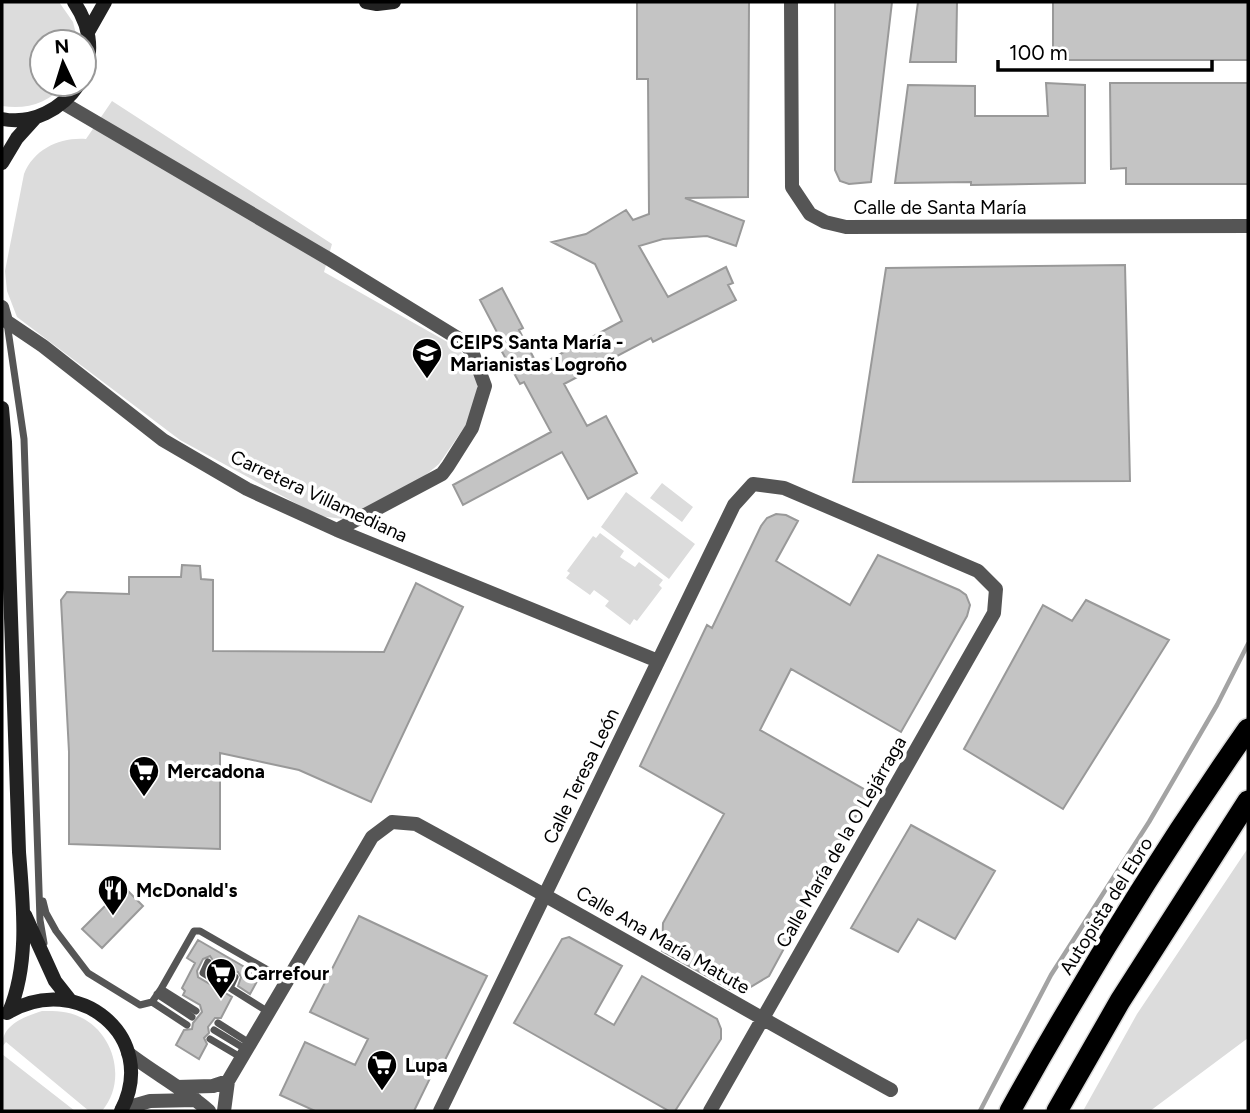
<svg xmlns="http://www.w3.org/2000/svg" width="1250" height="1113" viewBox="0 0 1250 1113" font-family="Figtree,sans-serif">
<style>
.green{fill:#dcdcdc}
.lines{fill:none;stroke-linecap:round;stroke-linejoin:round}
.stream{stroke:#a3a3a3;stroke-width:4.5}
.building{fill:#c4c4c4;stroke:#999;stroke-width:2}
.motorway-casing{stroke:#dbdbdb;stroke-width:24}
.service{stroke:#555;stroke-width:7}
.minor{stroke:#555;stroke-width:14}
.secondary{stroke:#222;stroke-width:14}
.motorway{stroke:#000;stroke-width:21}
.labels{text-anchor:middle;dominant-baseline:central;stroke-width:7;stroke-linejoin:round;paint-order:stroke}
.street-label{font-size:19px;fill:#000;stroke:#fff}
.poi-label{font-size:19px;font-weight:bold;fill:#000;stroke:#fff;text-anchor:start}
</style>
<rect width="100%" height="100%" fill="#fff"/>
<path class="green" d="M2,2H59L73,22L78,42H42V84H65C48,103 27,110 2,106Z
M112,101L332,244L324,272L458,348L466,359L477,384V402L472,416L439,464L416,483L343,519L319,516L180,440L17,317L7,291L5,271L24,174C34,149 60,137 86,139Z
M662,483L693,507L682,522L650,498Z
M626,492L695,544L669,579L601,527Z
M600,533L624,551L620,557L635,567L639,562L663,580L659,585L662,588L637,621L634,619L630,625L605,606L609,601L594,590L590,595L566,578L570,573L567,571L593,536L596,538Z
M1248,848V1038L1150,1111H1083L1137,1014Z
M42,1011C56,1011 68,1011 80,1017C115,1033 127,1082 102,1111H89L6,1042L2,1047C2,1024 24,1017 42,1011Z
M2,1054L75,1111H2Z"/>
<g class="lines">
<path class="stream" d="M980,1111L1051,975L1149,822L1217,705L1248,644"/>
</g>
<path class="building" d="M637,2H749L748,197L685,198L744,221L736,246L707,236L663,239L639,246L668,297L726,267L733,283L728,285L736,300L653,342L651,338L564,384L587,426L606,416L637,473L588,499L562,452L463,505L453,485L551,432L524,382L520,384L496,341L500,338L480,300L502,288L523,328L519,330L538,366L622,321L595,264L552,242L586,234L626,210L633,220L649,214L648,79H637Z
M835,2H892L871,182L849,184L840,181L835,170Z
M918,2H957L956,62H910Z
M1053,2H1248V60H1053Z
M1046,83L1085,85V183L971,185V182L895,183L908,85L975,86V116H1048Z
M1110,83H1248V184H1126V168L1111,169Z
M1125,265L1130,481L853,482L886,268Z
M776,514L786,515L798,521L776,561L850,605L878,555L959,590L966,595L970,605L967,616L901,732L791,669L760,730L869,792L769,976L744,991L730,989L662,951L663,923L724,814L640,766L707,625L712,628L761,526L767,518Z
M182,565L200,566L201,579L213,580V651L384,652L416,583L463,607L371,802L299,770L220,753V849L69,844V752L61,600L67,592L129,594V577H181Z
M1086,600L1169,640L1063,809L964,749L1043,605L1072,621Z
M911,825L995,871L955,939L918,919L898,952L851,928Z
M124,887L143,906L102,948L82,929Z
M359,916L487,976L439,1072L434,1070L414,1111H315L280,1095L305,1042L355,1065L368,1039L310,1012Z
M569,937L622,966L595,1014L614,1025L642,976L717,1019L721,1029V1039L675,1111H669L514,1023L562,939Z
M198,940L260,976L250,994L238,986L241,977L238,972L233,971L229,966L224,967L220,961L214,962L210,956L203,959L197,971L198,977L232,997L221,1018H215L208,1027L209,1033L204,1038L207,1044L199,1059L176,1045L184,1030L192,1029L193,1023L202,1012L200,1005L183,995L185,991L182,988L195,963L187,958Z"/>
<g class="lines">
<g class="motorway-casing">
<path id="motorway" d="M1010,1111C1083,980 1162,852 1248,729
M1057,1111L1120,1001L1248,801"/>
</g>
<path class="service" d="M7,323L24,439L40,920L44,943
M43,901L46,913L56,931L88,973L140,1005L152,1002L161,989L196,1011
M208,962L203,973L213,979
M218,967L213,979L222,984
M235,977L230,988L270,1013
M225,986L222,984L227,972
M161,989L194,931H200L287,981
M157,994L192,1017
M152,1002L187,1025
M218,1023L251,1044
M214,1030L247,1050
M210,1039L242,1058"/>
<path class="minor" d="M791,2L792,187L810,214L825,222L846,227L1248,226
M63,103L329,259L464,342L473,354L485,386L472,428L448,466L442,474L337,530
M2,307L6,321L43,346L163,440L247,489L337,530L658,661
M128,1053C154,1073 184,1089 209,1111
M228,1081L372,837L392,822L416,824C576,911 732,1003 891,1090
M177,1087L213,1086L228,1081L224,1111
M122,1109L150,1101L196,1100
M440,1111L734,505L753,484L784,488L978,571L996,589L994,613L710,1111"/>
<path class="secondary" d="M74,2C89,24 94,49 84,74
M366,2L377,4L394,2
M88,32L105,2
M2,119C33,125 62,109 79,84
M2,163L17,138L36,117
M2,408L5,442L19,852C23,904 30,963 9,1012
M25,915L55,981L70,1000
M7,1013C78,970 160,1037 121,1111"/>
<use href="#motorway" class="motorway"/>
</g>
<defs>
<g id="university-pin" transform="scale(1.575)"><path d="M0 17L-7.5 6A9.5 9.5 0 1 1 7.5 6Z" fill="#000" stroke="#fff"/><path d="M0-5L7-2L0 1L-7-2ZM-4 1L0 2.5L4 1V4Q0 6-4 4Z" fill="#fff"/></g>
<g id="supermarket-pin" transform="scale(1.575)"><path d="M0 17L-7.5 6A9.5 9.5 0 1 1 7.5 6Z" fill="#000" stroke="#fff"/><path d="M-6-5.5h2.5l.6 2H6L4.5 2H-2.5L-4.4-4H-6ZM-1.5 3.2a1.3 1.3 0 1 0 .1 0ZM3 3.2a1.3 1.3 0 1 0 .1 0Z" fill="#fff"/></g>
<g id="restaurant-pin" transform="scale(1.575)"><path d="M0 17L-7.5 6A9.5 9.5 0 1 1 7.5 6Z" fill="#000" stroke="#fff"/><path d="M-5-6h1v4h1v-4h1v4h1v-4h1v5L-1.5 .5V6h-2V.5L-5-1ZM5-6V6H3V1.5H1.5Q1.5-4 5-6Z" fill="#fff"/></g>
</defs>
<g fill-rule="evenodd">
<use href="#university-pin" x="427" y="353"/>
<use href="#supermarket-pin" x="144" y="771"/>
<use href="#restaurant-pin" x="113" y="890"/>
<use href="#supermarket-pin" x="221" y="973"/>
<use href="#supermarket-pin" x="382" y="1065"/>
</g>
<g class="labels">
<g class="street-label">
<text x="940" y="207">Calle de Santa María</text>
<text transform="translate(319 496) rotate(25)">Carretera Villamediana</text>
<text transform="translate(581 776) rotate(-64)">Calle Teresa León</text>
<text transform="translate(841 842) rotate(-60)">Calle María de la O Lejárraga</text>
<text transform="translate(1106 906) rotate(-58)">Autopista del Ebro</text>
<text transform="translate(663 940) rotate(30)">Calle Ana María Matute</text>
</g>
<g class="poi-label">
<text x="450" y="342">CEIPS Santa María -<tspan x="450" dy="22">Marianistas Logroño</tspan></text>
<text x="167" y="771">Mercadona</text>
<text x="136" y="890">McDonald's</text>
<text x="244" y="973">Carrefour</text>
<text x="405" y="1065">Lupa</text>
</g>
</g>
<rect width="1250" height="1113" fill="none" stroke="#000000" stroke-width="7"/>
<g transform="translate(63 63) rotate(356)"><circle r="33" fill="#ffffff" stroke="#999999" stroke-width="2"/>
<path d="M0-5L12 26L0 18L-12 26Z" fill="#000000"/>
<text y="-10" font-size="19" font-weight="bold" text-anchor="middle" fill="#000000">N</text>
</g>
<path d="M998 60v10h214v-10" fill="none" stroke="#000000" stroke-width="3.5"/>
<text x="1009" y="60" font-size="21" fill="#000000" stroke="#ffffff" stroke-width="5" paint-order="stroke">100 m</text>
</svg>
